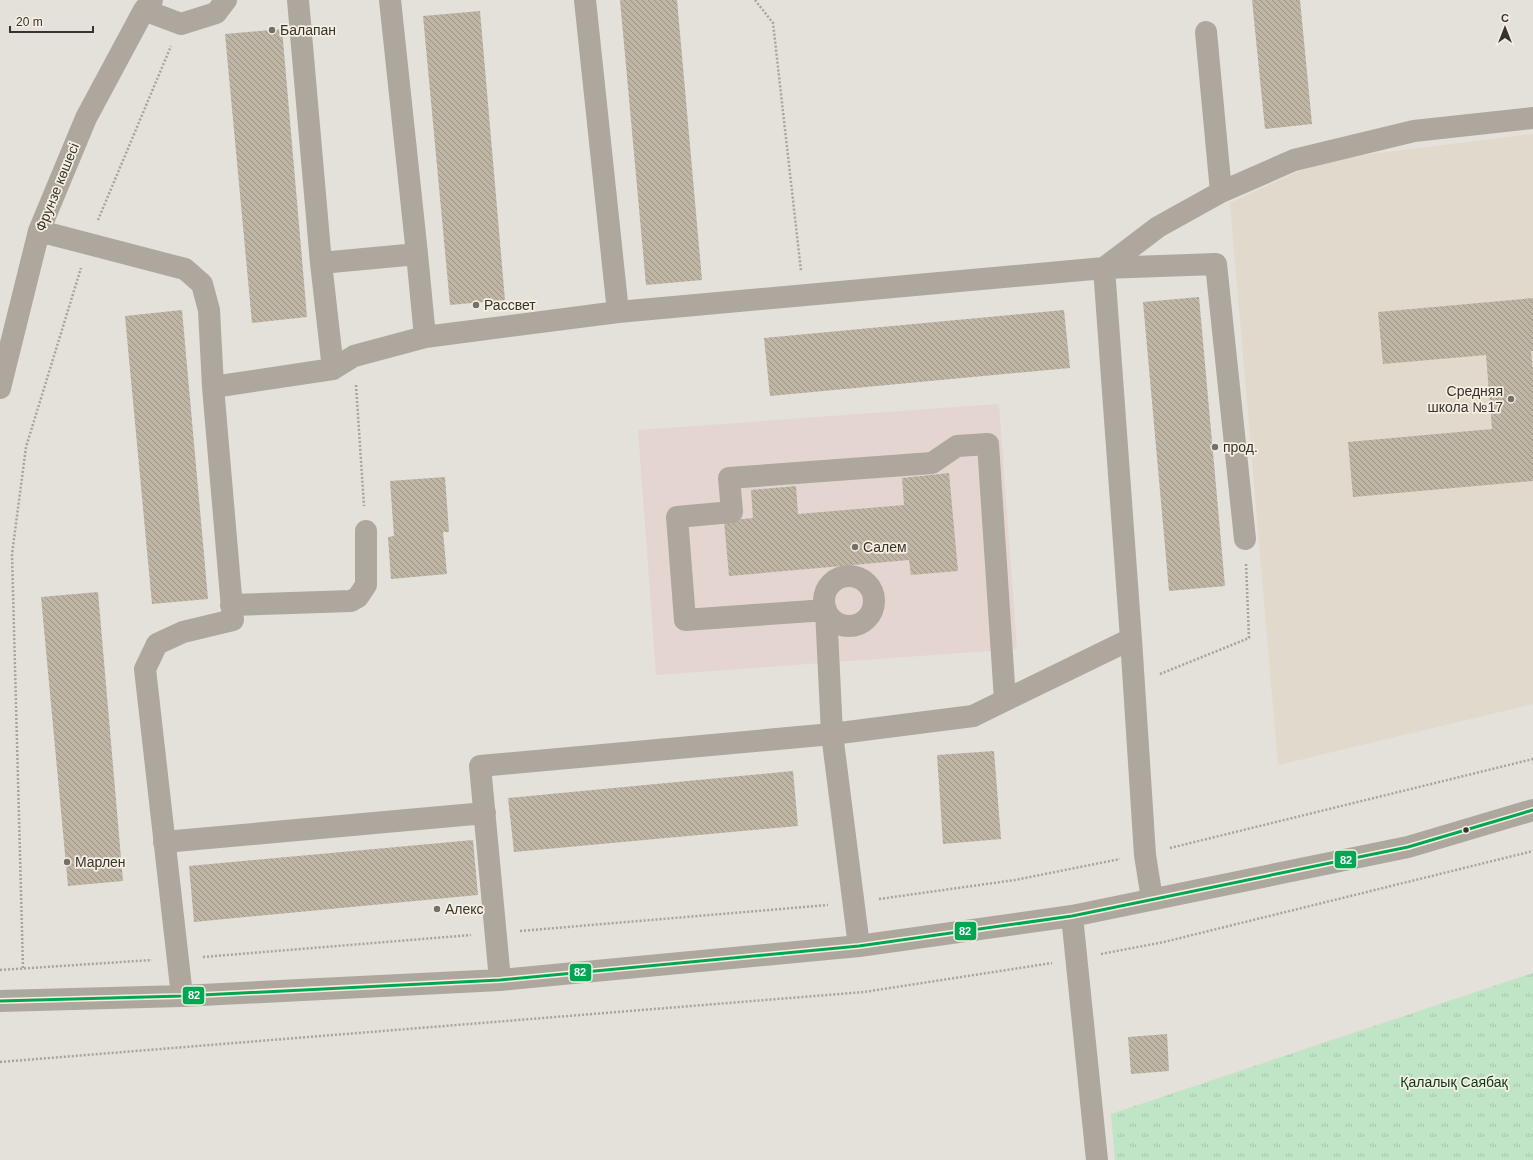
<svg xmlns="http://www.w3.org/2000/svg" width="1533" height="1160" viewBox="0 0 1533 1160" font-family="Arial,sans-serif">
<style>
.commercial{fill:#e4d5d1}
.built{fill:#e1d9cb}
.grass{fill:url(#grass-tufts)}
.building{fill:url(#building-back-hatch)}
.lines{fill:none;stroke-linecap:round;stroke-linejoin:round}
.path{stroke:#a8a49d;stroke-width:2.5;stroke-dasharray:2 2;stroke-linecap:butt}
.minor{stroke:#ada79e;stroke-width:22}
.bus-1-casing{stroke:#f6efe2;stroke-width:6}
.bus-1{stroke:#00a651;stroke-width:3}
.poi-dot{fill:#73706a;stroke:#f6efe2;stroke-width:1.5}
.bus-dot{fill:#36332e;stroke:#f6efe2;stroke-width:1.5}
.labels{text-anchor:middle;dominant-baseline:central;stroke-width:3.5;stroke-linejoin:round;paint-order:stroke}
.poi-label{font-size:14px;fill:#36332e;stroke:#f6efe2;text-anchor:start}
.street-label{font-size:14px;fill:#36332e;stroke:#f6efe2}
.park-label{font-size:14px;fill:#003819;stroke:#f6efe2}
.line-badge{stroke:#f6efe2;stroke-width:1.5}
.badge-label{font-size:11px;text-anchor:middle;font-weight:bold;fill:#fff}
</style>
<defs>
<pattern id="grass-tufts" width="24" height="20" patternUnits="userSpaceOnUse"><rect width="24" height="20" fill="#c0e4c6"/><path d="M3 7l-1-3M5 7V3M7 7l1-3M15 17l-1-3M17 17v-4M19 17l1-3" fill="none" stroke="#a6c4aa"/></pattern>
<pattern id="building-back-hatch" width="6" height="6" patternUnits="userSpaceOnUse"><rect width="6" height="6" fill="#bfb5a5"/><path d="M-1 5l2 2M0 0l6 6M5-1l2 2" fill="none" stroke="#9c9487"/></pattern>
</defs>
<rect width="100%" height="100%" fill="#e4e0da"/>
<path class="commercial" d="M999,404L1017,649L656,675L638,430Z"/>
<path class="built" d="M1533,134V704L1278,765L1230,203L1323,160Z"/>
<path class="grass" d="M1533,973V1160H1115L1111,1114Z"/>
<path class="building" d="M620,0H677L702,280L646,285Z
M1252,0H1300L1312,124L1265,129Z
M480,11L505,300L450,305L423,16Z
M282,29L307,317L252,323L225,34Z
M1199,297L1225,586L1169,591L1143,302Z
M1533,298V351H1531L1533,370V481L1353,497L1348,442L1492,429L1486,355L1383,364L1378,312Z
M182,310L208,599L152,604L125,316Z
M1064,310L1070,368L770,396L764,338Z
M949,473L958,571L911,575L909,560L729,576L724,521L753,518L751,490L796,486L798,514L904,505L902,478Z
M445,477L449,532H443L447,574L391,579L388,537L394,536L390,481Z
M98,592L123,881L68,886L41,597Z
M994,751L1001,839L943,844L937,755Z
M793,771L798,826L514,852L508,798Z
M473,840L478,895L194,922L189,866Z
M1167,1034L1169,1071L1131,1074L1128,1037Z"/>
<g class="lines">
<path class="path" d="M755,0L773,23L801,271
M98,220L171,46
M356,385L364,506
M1160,674L1249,638L1246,563
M1170,848L1533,759
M879,899L1015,880L1120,859
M520,931L828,905
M1101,954L1164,942L1533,851
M203,957L471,935
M23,968L12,554L26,447L81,268
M0,970L152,960
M0,1062L864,992L1052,963"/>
<path class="minor" d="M585,0L618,312L1104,268L1158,227L1221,192L1294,160L1414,131L1533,118
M144,10L181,24L216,13L226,0
M1206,32L1221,192
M39,231L185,269L202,284L209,310L213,387L233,620L183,632L157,644L145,669L182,996
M417,254L425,337
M321,263L417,254L390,0
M333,369L354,356L425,337L618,312
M213,387L333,369L321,263L298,0
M0,388L39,231L86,118L144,10L152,0
M824 601a25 25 0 1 1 50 0a25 25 0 1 1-50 0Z
M231,605L351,601L358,597L366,585V531
M1131,639L1145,855L1152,899
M164,842L485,813
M1072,916L1097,1160
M859,946L832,734L826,610L685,620L677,517L732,512L729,478L932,463L957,446L988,444L1005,700
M500,980L480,766L832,734L973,716L1131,639L1104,268L1216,264L1245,539
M0,1001L182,996L500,980L859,946L1072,916L1408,847L1533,810"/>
<g class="bus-1-casing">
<path id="bus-1" d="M0,1001L182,996L500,980L859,946L1072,916L1408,847L1533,810"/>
</g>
<use href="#bus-1" class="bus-1"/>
</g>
<g class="poi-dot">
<circle cx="272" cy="30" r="4"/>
<circle cx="476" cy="305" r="4"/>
<circle cx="1511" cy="399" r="4"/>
<circle cx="1215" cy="447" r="4"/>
<circle cx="855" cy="547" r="4"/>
<circle cx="67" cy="862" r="4"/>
<circle cx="437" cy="909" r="4"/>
</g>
<circle class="bus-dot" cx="1466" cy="830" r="3.5"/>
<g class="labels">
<g class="poi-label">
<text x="280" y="30">Балапан</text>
<text x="484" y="305">Рассвет</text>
<text x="1503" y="391" text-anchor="end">Средняя<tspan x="1503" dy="16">школа №17</tspan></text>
<text x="1223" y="447">прод.</text>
<text x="863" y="547">Салем</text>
<text x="75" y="862">Марлен</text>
<text x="445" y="909">Алекс</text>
</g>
<g class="street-label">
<text transform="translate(57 187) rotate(-68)">Фрунзе көшесі</text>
</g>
<g class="park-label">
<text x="1454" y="1082">Қалалық Саябақ</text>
</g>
</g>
<g class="line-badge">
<rect x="1334" y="850" width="23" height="19" rx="4" fill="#00a651"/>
<rect x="954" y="921" width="23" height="20" rx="4" fill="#00a651"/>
<rect x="569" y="963" width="23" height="19" rx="4" fill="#00a651"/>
<rect x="182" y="986" width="23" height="19" rx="4" fill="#00a651"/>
</g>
<g class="badge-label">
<text x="1346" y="864">82</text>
<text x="965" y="935">82</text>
<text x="580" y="976">82</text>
<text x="194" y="999">82</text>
</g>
<g transform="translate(1505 28)" stroke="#f6efe2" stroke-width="3" paint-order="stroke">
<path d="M0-3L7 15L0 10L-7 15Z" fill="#36332e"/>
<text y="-6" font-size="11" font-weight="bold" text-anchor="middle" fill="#36332e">С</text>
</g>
<path d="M10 26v6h83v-6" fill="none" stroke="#36332e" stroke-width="2"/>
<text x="16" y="26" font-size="12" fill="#36332e" stroke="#f6efe2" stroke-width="3" paint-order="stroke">20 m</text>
</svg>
